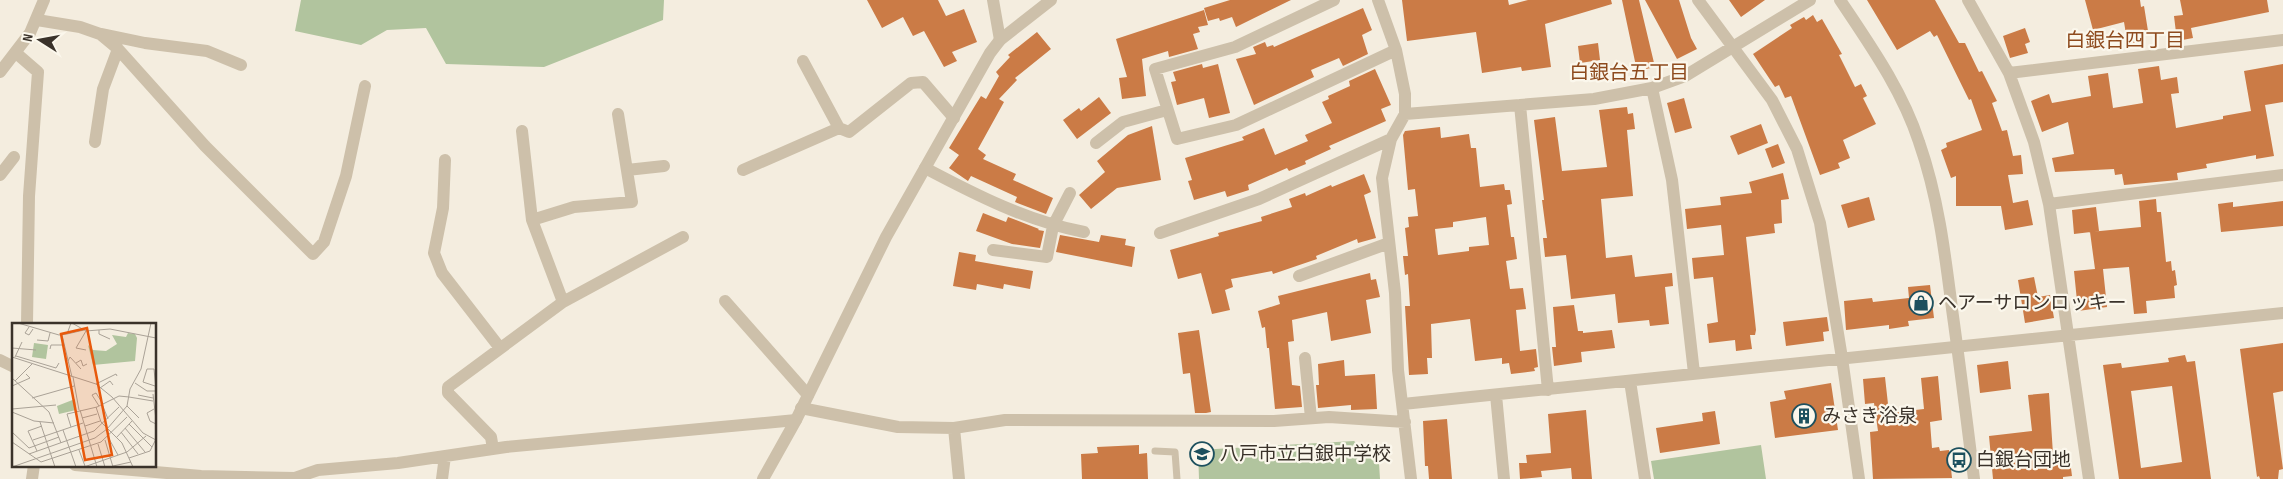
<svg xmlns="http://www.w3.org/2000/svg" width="2283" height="479" viewBox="0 0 2283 479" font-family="'Sofia Sans Condensed','Noto Sans JP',sans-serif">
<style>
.green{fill:#b1c49e}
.building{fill:#cb7b46;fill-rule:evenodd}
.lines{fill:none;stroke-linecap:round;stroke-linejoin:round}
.service{stroke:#cdc0aa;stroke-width:7}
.minor{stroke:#cdc0aa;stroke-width:12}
.tertiary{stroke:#cdc0aa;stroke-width:12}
.labels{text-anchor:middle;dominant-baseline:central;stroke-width:4.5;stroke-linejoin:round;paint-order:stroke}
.poi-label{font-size:19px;fill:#3a322a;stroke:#fbf7ec;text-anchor:start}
.neighbourhood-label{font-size:20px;fill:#8e4b1e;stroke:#fbf7ec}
.inset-road{fill:none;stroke:#aaa297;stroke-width:1}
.view{fill:#e8590c;fill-opacity:0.15;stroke:#e8590c;stroke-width:2.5}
.inset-edge{fill:none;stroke:#3a322a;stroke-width:2.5}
</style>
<rect width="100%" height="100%" fill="#f4eddf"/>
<path class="green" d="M301,0H664L663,20L544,67L446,64L426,28L387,30L361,45L295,31Z
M1354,441L1379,463L1380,479H1199L1198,450Z
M1761,445L1766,479H1654L1651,461Z"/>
<path class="building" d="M867,0H938L946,16L964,9L977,42L952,52L957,61L944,67L924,31L913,36L903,17L882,28Z
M1230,0H1291L1236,27L1232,17L1220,21L1219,18L1208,21L1204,8Z
M1402,0H1508L1509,5L1528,0H1611L1612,4L1545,24L1551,67L1522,71L1521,67L1482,73L1476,32L1407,41Z
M1622,0H1639L1655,67L1637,71Z
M1645,0H1679L1691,38L1697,49L1677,59Z
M1729,0H1765L1741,17Z
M1867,0H1935L1959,43H1965L1979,72L1982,71L1997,101L1992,103L2002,131L2007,130L2013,156L2021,155L2023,174L2008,175L2013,203L2028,200L2033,225L2005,230L2001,206H1956V176L1951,178L1941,150L1947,147L1946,143L1982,130L1971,99L1969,100L1937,35L1934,37L1930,31L1897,50Z
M2085,0H2140L2141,7L2144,6L2148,31L2142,32L2144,43L2128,46L2124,22L2093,30Z
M2180,0H2267L2269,12L2191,28L2193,38L2177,41L2174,16L2183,15Z
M1363,8L1372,30L1362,35L1368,54L1343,66L1339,58L1311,70L1314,77L1254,105L1236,59L1256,54L1253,47L1265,42L1267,47L1273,45L1274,47Z
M1204,10L1208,25L1198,27L1200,32L1193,34L1198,49L1169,57L1168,51L1142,59L1146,96L1122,99L1119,78L1127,77L1116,39Z
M1813,15L1817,22L1822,19L1842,54L1839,55L1855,87L1861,84L1867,96L1863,98L1876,124L1843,140L1850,158L1838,163L1840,168L1820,175L1791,96L1785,98L1779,85L1775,87L1753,54L1792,28L1790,25L1804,17L1806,20Z
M2025,28L2030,42L2025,44L2028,53L2010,58L2003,36Z
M1037,32L1051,49L1015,78L1017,80L999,99L1004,102L978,149L986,155L983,159L1016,174L1013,180L1053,198L1046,214L1015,202L1017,197L971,176L968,181L949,168L959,155L949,148L981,96L986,99L999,76L996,72L1010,57L1008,55Z
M1598,43L1600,60L1580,63L1578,46Z
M1202,64L1203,68L1218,64L1230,113L1209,118L1204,98L1177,105L1171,82L1176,81L1173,72Z
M2283,64V102L2265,105L2274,156L2256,159V155L2206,164L2207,168L2177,173L2178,180L2124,185L2122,174L2115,175L2114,169L2055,172L2052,158L2074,154L2068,122L2042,132L2031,101L2049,94L2052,103L2091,96L2088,76L2108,73L2113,108L2143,103L2138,69L2159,66L2161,80L2177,77L2179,93L2171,94L2176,128L2223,119V116L2251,111L2244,71Z
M1375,69L1391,105L1381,109L1386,121L1329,146L1331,149L1305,161L1306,164L1289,171L1287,168L1248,185L1249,190L1227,197L1225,191L1194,200L1188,181L1192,180L1185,158L1244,140L1242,137L1264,128L1275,155L1308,141L1305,135L1332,123L1322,102L1329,99L1328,96L1350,86L1349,81Z
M1099,97L1111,113L1077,139L1063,120L1079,108L1081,111Z
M1684,98L1692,128L1675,133L1667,103Z
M1627,107L1628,114L1633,113L1635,129L1627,130L1633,196L1601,199L1606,258L1632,255L1635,277L1672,273L1673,286L1665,287L1669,324L1650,326L1649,320L1618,323L1615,294L1571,299L1566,255L1545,257L1543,238H1547L1542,200H1544L1534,120L1555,117L1562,171L1607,167L1599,110Z
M1761,124L1768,143L1738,155L1730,136Z
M1152,126L1161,180L1117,188L1091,209L1079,195L1105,172L1097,161L1128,135Z
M1440,127L1441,138L1469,134L1471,148H1476L1480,187L1504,184L1505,190H1510L1512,204L1507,205L1511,237H1514L1517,259L1506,261L1510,289L1523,288L1526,309L1516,310L1520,351L1536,349L1538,367L1534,368L1535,371L1511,374L1509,363L1502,364V358L1475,361L1470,319L1431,324L1432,358H1427L1428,374L1409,375L1405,306H1410L1408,274L1405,275L1403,256H1408L1405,228L1409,227L1408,217L1418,216L1415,189L1408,190L1403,135L1405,131ZM1486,217L1489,245L1469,247V251L1438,255L1435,229L1453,227V222Z
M1778,144L1785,163L1772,168L1765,149Z
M1783,173L1789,199L1781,200L1782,223L1774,224L1775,233L1746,237L1756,330L1755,335H1750L1752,349L1736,351L1735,340L1709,343L1707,324L1718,322L1713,277L1694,279L1692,258L1724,255L1721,225L1687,229L1685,209L1721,205L1720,197L1752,193L1749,182Z
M1364,174L1371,192L1364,195L1376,238L1358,243L1357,239L1316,256L1317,259L1273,274L1272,271L1231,279L1233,287L1225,290L1230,310L1212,314L1201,273L1178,279L1170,250L1219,236L1218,233L1262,221L1261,217L1292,207L1289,199L1305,193L1306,196L1331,185L1332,187Z
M1869,197L1875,220L1848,228L1841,205Z
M2156,199L2157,212H2161L2166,262L2171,261L2172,271L2175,270L2177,285L2174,286L2175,298L2146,301L2147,313L2134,314L2129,267L2103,269L2107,307L2078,311L2074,271L2095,269L2090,232L2141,227L2139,201Z
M2283,201V226L2221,232L2218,204L2233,202V207Z
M2096,207L2099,231L2074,234L2072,210Z
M983,213L1006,222L1008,217L1039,229L1038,230L1044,231L1040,248L1012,244L976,231Z
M1060,235L1099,242L1101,235L1126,239L1125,245L1135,247L1132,267L1056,252Z
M959,252L976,255L975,261L1033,271L1030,289L1004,284L1003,289L977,284L976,290L953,286Z
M1370,273L1371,280L1376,279L1380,297L1366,300L1371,333L1331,341L1327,312L1292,320L1294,341L1288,342L1292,385L1300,386L1302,407L1275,409L1269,348H1267L1265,327L1262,328L1258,311L1280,304L1278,296Z
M2034,277L2038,297L2050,295L2054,318L2025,323L2018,280Z
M1930,285L1934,318L1908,321L1909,326L1889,329V325L1846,330L1844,301L1872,298L1873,302L1909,298L1908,287Z
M1574,305L1578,331H1583V333L1612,330L1615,348L1581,352L1582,362L1554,366L1552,347H1556L1553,307Z
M1827,317L1829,331L1823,332L1824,341L1786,346L1783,322Z
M1199,330L1211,412L1206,413H1195L1190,373L1183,374L1178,333Z
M2283,343V391L2273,393L2283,469L2279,470L2278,479H2260L2259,476L2257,477L2240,349Z
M2185,355L2187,362L2195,361L2211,479H2119L2103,365L2121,363L2122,368L2169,362L2168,358ZM2172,386L2182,462L2141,468L2131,391Z
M1344,360L1345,376L1375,374L1377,409L1351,410V405L1318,408L1316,385H1319L1318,364Z
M2008,361L2011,389L1980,393L1977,365Z
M1938,376L1942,420L1930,422L1932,448L1939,447L1940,451L1949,450L1952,478L1873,479L1870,432L1878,431L1874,403L1865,404L1863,379L1885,377L1889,413L1924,409L1921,378Z
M1831,383L1838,430L1775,438L1770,402L1786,399L1784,391Z
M2049,393L2053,454L2069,453L2072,476L2063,477V479H1993L1989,436L2032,431L2028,395Z
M1586,410L1592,479H1572L1571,468L1541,471L1542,477L1520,479L1519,463H1527L1526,455L1551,453L1548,414Z
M1715,411L1720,444L1660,453L1656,428L1703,421L1702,413Z
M1447,419L1452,479H1429L1428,466H1425L1423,421Z
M1139,445V454L1147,453L1148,479H1082L1081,454L1098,453L1097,447Z"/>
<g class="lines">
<path class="service" d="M1155,451L1175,452L1177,479"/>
<path class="minor" d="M993,0L1000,40
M1334,0L1235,47L1155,69L1177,139L1236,125L1396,50
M1378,0L1396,50L1405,94V114L1391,139L1382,178L1395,293L1398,370L1411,479
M1698,0L1772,100L1797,149L1820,223L1842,358L1859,479
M1968,0L2009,73L2034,142L2049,204L2089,479
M37,20L80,27L100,34L118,49L205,146L313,254L324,242L346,176L365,86
M102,34L145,43L207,51L241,65
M16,53L38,72L29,196L27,324
M803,61L839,128L849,132L911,83L923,82L954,118
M2009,73L2283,40
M1652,88L1672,180L1694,373
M1520,105L1548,390
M1405,114L1594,99L1652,88L1685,76L1810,0
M522,131L532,220
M95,142L103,89L118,49
M1096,143L1123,122L1167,110
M445,160L443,208L434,253L442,273L500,348
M925,168C976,195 1027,221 1084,232
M627,170L664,166
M743,170L839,128
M0,175L14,157
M2049,204L2283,175
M1160,233L1259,199L1391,139
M993,250L1047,257L1053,226L1070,193
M1299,276L1389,243
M725,301L808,395
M563,302L532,220L574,207L632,202L618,114
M1305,358L1311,418
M0,360L14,367
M1630,381L1645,479
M1496,395L1504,479
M1403,404L2283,313
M801,408L898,427L954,428L1005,420L1274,421L1329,417L1405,422
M954,428L959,479
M493,449L491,437L448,393V387L563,302L683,237
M75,465L201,476L295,478L318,470L398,463L506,447L796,420
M32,479L34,465
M442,479L445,456"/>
<path class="tertiary" d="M1840,0C1870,45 1902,90 1919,142C1938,196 1945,253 1952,309C1960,366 1967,422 1974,479
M0,72L30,33L44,0
M763,479L796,420L886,237L990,53L1000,40L1051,0"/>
</g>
<defs>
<g id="shop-ring" transform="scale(1.25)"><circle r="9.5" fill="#fbf7ec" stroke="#1d505e" stroke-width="1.5"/><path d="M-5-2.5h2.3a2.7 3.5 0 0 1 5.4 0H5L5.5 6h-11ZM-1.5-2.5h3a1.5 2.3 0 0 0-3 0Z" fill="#1d505e"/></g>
<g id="building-ring" transform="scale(1.25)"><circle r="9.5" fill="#fbf7ec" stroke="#1d505e" stroke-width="1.5"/><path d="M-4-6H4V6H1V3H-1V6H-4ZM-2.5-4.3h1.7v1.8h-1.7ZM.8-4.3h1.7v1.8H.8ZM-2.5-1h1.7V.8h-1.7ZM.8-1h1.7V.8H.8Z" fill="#1d505e"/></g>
<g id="school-ring" transform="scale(1.25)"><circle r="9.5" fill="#fbf7ec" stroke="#1d505e" stroke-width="1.5"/><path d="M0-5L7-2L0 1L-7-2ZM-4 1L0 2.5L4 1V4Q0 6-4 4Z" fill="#1d505e"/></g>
<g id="bus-ring" transform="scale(1.25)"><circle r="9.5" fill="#fbf7ec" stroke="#1d505e" stroke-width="1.5"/><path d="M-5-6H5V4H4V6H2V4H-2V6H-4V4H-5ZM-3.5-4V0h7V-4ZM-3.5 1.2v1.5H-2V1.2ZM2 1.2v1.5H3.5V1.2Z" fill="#1d505e"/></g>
</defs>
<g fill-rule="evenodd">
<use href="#shop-ring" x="1921" y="303"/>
<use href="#building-ring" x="1804" y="416"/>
<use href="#school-ring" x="1202" y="454"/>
<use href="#bus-ring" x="1959" y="460"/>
</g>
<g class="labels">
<g class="poi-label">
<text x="1938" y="303">ヘアーサロンロッキー</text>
<text x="1822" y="416">みさき浴泉</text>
<text x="1220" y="454">八戸市立白銀中学校</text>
<text x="1976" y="460">白銀台団地</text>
</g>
<g class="neighbourhood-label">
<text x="2125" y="41">白銀台四丁目</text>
<text x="1629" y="73">白銀台五丁目</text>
</g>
</g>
<g transform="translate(12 323)">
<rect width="144" height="144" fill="#f4eddf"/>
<path d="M116,10L123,11L125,15L123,38L81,42L76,22L81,27L94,28L105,21L100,12L114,14ZM22,20L36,22L34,36L20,34ZM63,76L64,87L47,91L45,83Z" fill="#b1c49e"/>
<path class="inset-road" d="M6,0L47,12L55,11L59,0M60,0L74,8L98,6L144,15M17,4L13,10L17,12L21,6M87,7V11L98,16M55,11L72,7M50,12L60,54M25,17L36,18L38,10M0,25L24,27M38,26L39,22H51M74,27L64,25L74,8M4,33L44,45L47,40M0,34L84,61L100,74L131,110L144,117M3,34L10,19M56,38L58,34L69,46M64,40L69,37L71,43L75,41M61,54L67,87M0,55L37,89L49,120M3,58L20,41M123,60L135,68H144M84,61L104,51L105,53M0,63L18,55L14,51M143,63L131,59L135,46H142L144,66M88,65L98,58L101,62M141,71L144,97M126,72L141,75M117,74L141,78M20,75L62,63M90,81L96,96M87,83L80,72L84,70L91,81M115,83L127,95M84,84L89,99L110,120L121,144M0,86L44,82M142,86L135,90L138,98L144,101M68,87L85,144M0,89L22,98L42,100M70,95L85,91M28,99L43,144M117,101L140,124M73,103L88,98M59,104L55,91L85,84L107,73L117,74M113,105L133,129M51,107L64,144M0,109L17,125L47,114M109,109L126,131M96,114L106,132M104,115L120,98M21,117L71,100M93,117L101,144M0,119L29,139L89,119L115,94M86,121L93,144M67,127L73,143M25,128L16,108L30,103M17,131L82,108L107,84M117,135L138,128L144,116M101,143L119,139M0,144L83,115L95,106L115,83L118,66L129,46L139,0M72,144L115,129L134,113"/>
<path class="view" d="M75,5L100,132L73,137L49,11Z"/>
<rect width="144" height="144" class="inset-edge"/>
</g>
<g transform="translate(40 40) rotate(281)" stroke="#fbf7ec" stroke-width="4" paint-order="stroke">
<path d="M0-4L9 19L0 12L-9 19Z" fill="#3a322a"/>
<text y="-8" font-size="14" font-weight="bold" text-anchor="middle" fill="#3a322a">N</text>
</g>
</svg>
